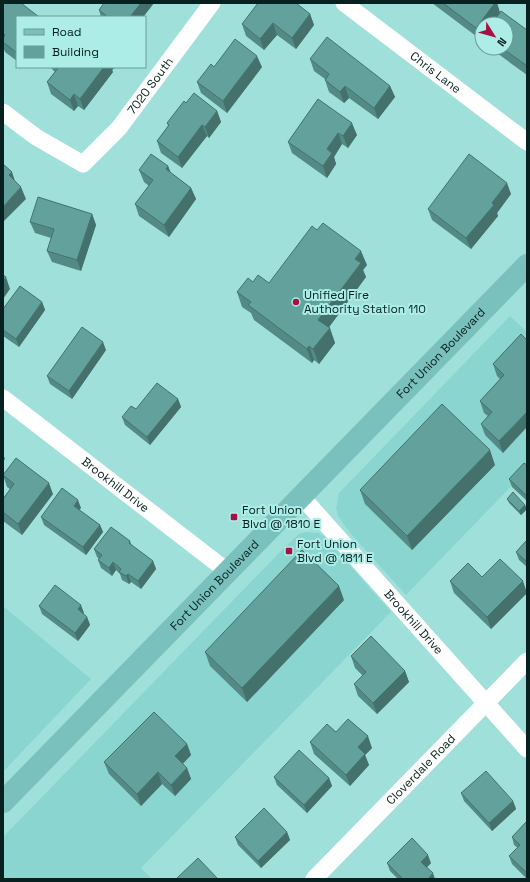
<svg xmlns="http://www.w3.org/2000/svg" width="530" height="882" viewBox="0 0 530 882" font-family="'Space Grotesk',sans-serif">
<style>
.built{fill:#8ad5d0}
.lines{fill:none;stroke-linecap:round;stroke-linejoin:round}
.minor{stroke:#fff;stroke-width:17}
.primary{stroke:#7ac0bc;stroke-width:22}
.wall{fill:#548a86}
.shaded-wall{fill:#45716d}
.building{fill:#62a19c;stroke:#45716d}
.poi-dot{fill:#a71043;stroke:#adede8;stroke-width:1.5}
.labels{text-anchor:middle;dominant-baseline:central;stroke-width:4;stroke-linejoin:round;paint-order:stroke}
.street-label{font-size:12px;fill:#06211f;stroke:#adede8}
.poi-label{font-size:12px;fill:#06211f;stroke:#adede8;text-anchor:start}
</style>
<rect width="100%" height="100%" fill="#a0e0db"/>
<path class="built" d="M510,316L527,332V470L406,595L350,533L338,516L336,508L339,493Z
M306,532L319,533L325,537L391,612L141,868L152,879H3V837L284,548L299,534Z
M3,606L91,679L3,772Z"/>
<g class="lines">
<g class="minor">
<path id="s1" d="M344,3L527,142"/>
<path id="s2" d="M3,112L36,137L83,164L119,128L212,3"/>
<path id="s3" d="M3,398L227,571"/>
<path id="s4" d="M301,496L527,749"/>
<path id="s5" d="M314,879L527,661"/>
</g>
<path class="primary" id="s6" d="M3,802L527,265"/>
</g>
<path class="wall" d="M3,3L17,17V61L5,52L3,46Z
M154,3L143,17H101L99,10Z
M432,3H497L500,13L527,30V75L490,48H506L482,24V37L480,39Z
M310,14L314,25L296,49L277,35L264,50L246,36L242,24Z
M310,59L390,86L395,97L378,119L349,98L344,103L329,92L325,80V79L314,71Z
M51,67H115L112,70L113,72L84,110L78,106L74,111L51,94L47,82L55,72L52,69Z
M262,67L227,113L201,93L197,82Z
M318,99L357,135L348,148L342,144L334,157L336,164L327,178L292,153L288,142Z
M186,103L217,111L221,122L209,138L207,136L182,168L161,153L157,141L168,126L167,123Z
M168,166L171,173L191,188L196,199L169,237L139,216L135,204L149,186L144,182L139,170Z
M511,194L497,213L498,216L471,249L432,220L428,209Z
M92,214L96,225L81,271L52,262L47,251L51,238L35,233L30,222Z
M367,265L363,270L366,277L329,327L335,343L319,364L314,360L312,363L254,320L251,313L242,307L237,292L253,282L269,283Z
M42,302L45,310L19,347L3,336V309Z
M521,334L503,453L485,435L481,424L488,416L484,413L480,401L500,379L497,376L493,364Z
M106,350L72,399L50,384L47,376Z
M178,399L181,407L150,445L125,425L122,417L136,409Z
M495,465L412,550L365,504L360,490Z
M527,465V501L512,487L509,479Z
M3,475L53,494L22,535L3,521V499L10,489L7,487Z
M507,499L525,505L527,509L521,515L509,503Z
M81,508L79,510L100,525L103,532L86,555L44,525L41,517Z
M527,540V567L519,560L516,552Z
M130,541L132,546L153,561L156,569L141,589L131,582L129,584L122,580L120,574L116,570L112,576L101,568L98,560L99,559L97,557L94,549Z
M482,577L527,593L491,629L454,593L450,581Z
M344,600L247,702L210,666L205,652Z
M39,606L84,613L83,614L87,617L90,625L78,641L42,614Z
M351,656L405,671L409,682L377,714L358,696L354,684L363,676L355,668Z
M336,732L372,748L365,755L369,765L350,786L314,754L310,742Z
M187,744L191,755L183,764L187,768L191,779L175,796L162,784L141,806L109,774L104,762Z
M274,777L329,778L332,786L307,813L277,785Z
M461,793L513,801L516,809L492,831L464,801Z
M527,821V879L512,864L509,856L518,848L514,845L512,837Z
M287,832L290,840L261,868L238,845L235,837Z
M387,863H431L427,867L435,879H398L390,871Z"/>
<path class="shaded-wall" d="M141,3H154L143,17H130Z
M495,3H497L500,13L492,24H482V37L480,39L476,28Z
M310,14L314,25L296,49L292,38Z
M273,23L277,35L264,50L260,39Z
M257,56L262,67L227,113L223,101Z
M104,67H115L112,70L113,72L84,110L80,99Z
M345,86L349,98L344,103L340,92Z
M390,86L395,97L378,119L374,108Z
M74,94L78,106L74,111L70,100Z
M217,111L221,122L209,138L205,127Z
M352,123L357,135L348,148L343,136Z
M202,125L207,136L182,168L178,157Z
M338,133L342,144L334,157L336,164L327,178L323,166L327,149Z
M168,166L172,177L166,169Z
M12,172L16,184L9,175Z
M507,183L511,194L497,213L498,216L471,249L466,238Z
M21,187L26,199L3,222V207Z
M191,188L196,199L169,237L164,225Z
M92,214L96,225L81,271L77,260Z
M361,251L367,265L363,270L366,277L324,334L318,320L355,259Z
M6,277L10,289L3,299V282Z
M42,302L45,310L19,347L16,339Z
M330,328L335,343L319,364L313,349Z
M103,342L106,350L72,399L69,391Z
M309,346L314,360L312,363L307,349Z
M178,399L181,407L150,445L147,437Z
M527,412V427L503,453L499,441Z
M490,450L495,465L412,550L407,536Z
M3,454L5,459L3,461Z
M49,483L53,494L22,535L18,524Z
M78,500L81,508L76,514L74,506Z
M525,505L527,509L521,515L519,511Z
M100,525L103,532L86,555L83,547Z
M153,561L156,569L141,589L138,581Z
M113,562L116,570L112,576L109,568Z
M128,574L131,582L129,584L126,576Z
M523,581L527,593L491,629L487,617Z
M339,586L344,600L247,702L242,688Z
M81,605L84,613L81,617L78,609Z
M87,617L90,625L78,641L75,633Z
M405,671L409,682L377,714L373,703Z
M368,736L372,748L365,755L369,765L350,786L346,775L358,747Z
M187,744L191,755L179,767L175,756Z
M187,768L191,779L175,796L171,785Z
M158,772L162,784L141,806L137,794Z
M329,778L332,786L307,813L304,805Z
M513,801L516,809L492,831L489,823Z
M287,832L290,840L261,868L258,861Z
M428,855L431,863L424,870L421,862Z
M433,873L435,879H428Z"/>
<path class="building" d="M3,3H21L39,17H17V53L3,42V38L5,35L3,33Z
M104,3H141L130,17H108L99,10Z
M258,3H296L310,14L292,38L273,23L260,39L242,24Z
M443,3H495L476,28Z
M501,11L527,30V66L502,48H506V24H492Z
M327,37L390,86L374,108L345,86L340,92L325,80L329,74L310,59Z
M235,39L257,56L223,101L197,82L211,64L214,67Z
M59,67H104L80,99L74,94L70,100L47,82Z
M194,93L217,111L205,127L202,125L178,157L157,141L169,125L167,123L184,101L186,103Z
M318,99L352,123L343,136L338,133L327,149L332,153L323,166L288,142Z
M151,154L168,166L166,169L191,188L164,225L135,204L153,180L139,170Z
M469,154L507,183L492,203L494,205L466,238L428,209Z
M3,164L12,172L9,175L21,187L3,207Z
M38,197L92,214L77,260L47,251L54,229L30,222Z
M323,223L361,251L355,259L361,263L318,320L330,328L313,349L309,346L307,349L248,305L251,302L237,292L248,278L253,282L258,275L269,283L312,226L317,230Z
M3,275L6,277L3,282Z
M20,286L42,302L16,339L3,330V309Z
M82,327L103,342L69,391L47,376Z
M521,334L527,340V412L499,441L481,424L492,412L480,401L504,375L493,364Z
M157,383L178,399L147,437L122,417L131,406L136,409Z
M442,404L490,450L407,536L360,490Z
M16,458L49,483L18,524L3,512V499L14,484L3,475Z
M524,463L527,465V496L509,479Z
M62,488L78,500L74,506L100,525L83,547L41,517Z
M513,492L525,505L519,511L507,499Z
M111,527L130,541L129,543L153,561L138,581L128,574L126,576L119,572L121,569L113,562L109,568L98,560L102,555L94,549Z
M527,540V562L516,552Z
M302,550L339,586L242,688L205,652Z
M500,559L523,581L487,617L450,581L468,563L482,577Z
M55,585L81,605L78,609L87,617L75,633L39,606Z
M371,636L405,671L373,703L354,684L366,672L351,656Z
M154,712L187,744L175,756L187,768L171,785L158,772L137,794L104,762Z
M348,719L368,736L358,747L365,754L346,775L310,742L327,724L336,732Z
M299,750L329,778L304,805L274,777Z
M486,771L513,801L489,823L461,793Z
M264,808L287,832L258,861L235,837Z
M527,821V873L509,856L520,845L512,837Z
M412,838L428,855L421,862L433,873L428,879H403L387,863Z
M198,858L218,879H176Z"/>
<g class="poi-dot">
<circle cx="296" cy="302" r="4"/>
<rect x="230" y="513" width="8" height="8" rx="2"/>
<rect x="285" y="547" width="8" height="8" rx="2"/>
</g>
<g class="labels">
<g class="street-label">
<text stroke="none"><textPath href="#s1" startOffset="115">Chris Lane</textPath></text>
<text stroke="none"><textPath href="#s2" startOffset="199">7020 South</textPath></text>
<text stroke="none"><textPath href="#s6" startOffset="627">Fort Union Boulevard</textPath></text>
<text stroke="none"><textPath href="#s3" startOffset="142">Brookhill Drive</textPath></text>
<text stroke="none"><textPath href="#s6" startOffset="303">Fort Union Boulevard</textPath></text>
<text stroke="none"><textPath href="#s4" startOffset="169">Brookhill Drive</textPath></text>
<text stroke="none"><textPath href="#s5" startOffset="153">Cloverdale Road</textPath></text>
</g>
<g class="poi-label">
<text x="304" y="295">Unified Fire<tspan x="304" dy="14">Authority Station 110</tspan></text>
<text x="242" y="510">Fort Union<tspan x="242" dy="14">Blvd @ 1810 E</tspan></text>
<text x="297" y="544">Fort Union<tspan x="297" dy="14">Blvd @ 1811 E</tspan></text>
</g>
</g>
<rect width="530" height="882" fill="none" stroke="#06211f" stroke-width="8"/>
<rect x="16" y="16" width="130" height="52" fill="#adede8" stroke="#6a9b98"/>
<rect x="24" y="29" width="20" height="6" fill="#7ac0bc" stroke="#6a9b98"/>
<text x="52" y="36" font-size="12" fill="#06211f">Road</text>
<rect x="24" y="46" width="20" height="12" fill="#62a19c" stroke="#6a9b98"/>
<text x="52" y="56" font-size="12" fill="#06211f">Building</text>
<g transform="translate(494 36) rotate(127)"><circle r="19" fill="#adede8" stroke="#6a9b98"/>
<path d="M0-3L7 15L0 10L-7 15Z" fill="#a71043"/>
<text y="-6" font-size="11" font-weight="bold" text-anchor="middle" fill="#06211f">N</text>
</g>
</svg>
